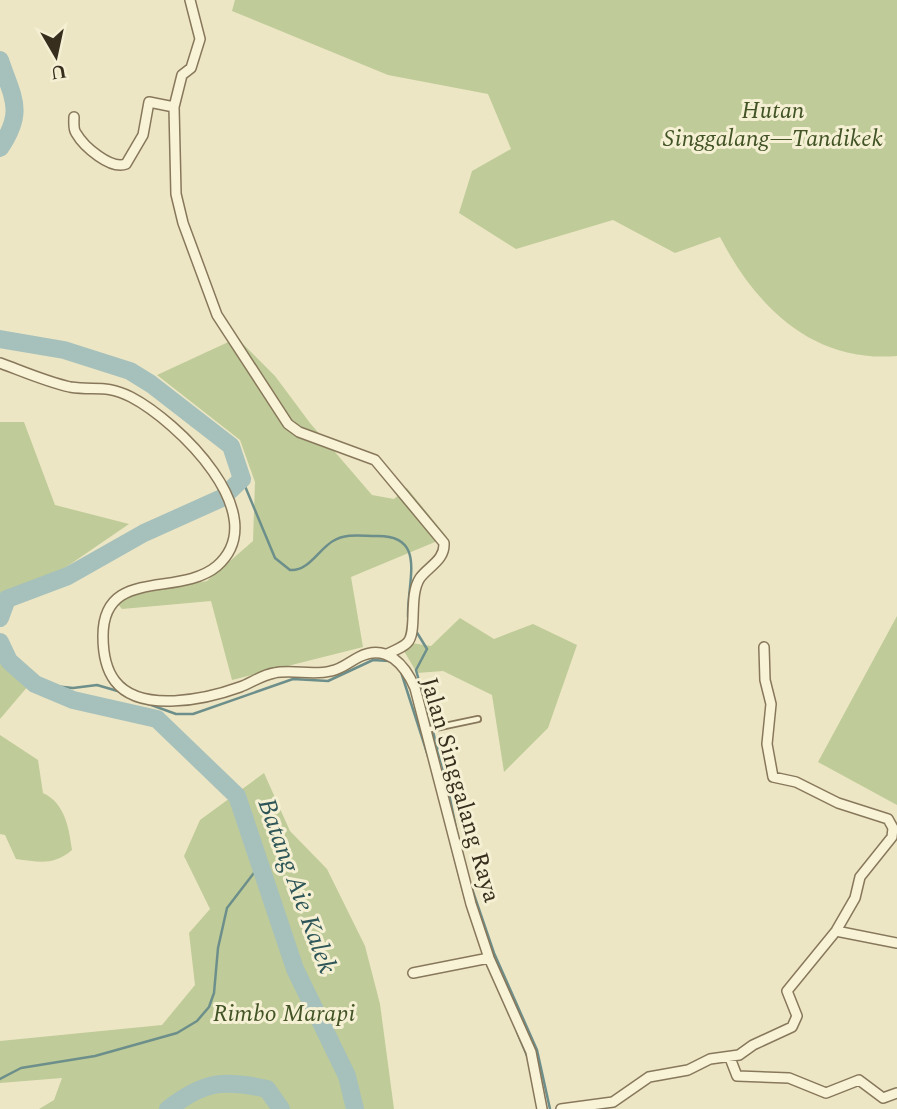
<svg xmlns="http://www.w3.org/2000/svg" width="897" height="1109" viewBox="0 0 897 1109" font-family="Spectral,serif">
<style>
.green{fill:#bfcb98}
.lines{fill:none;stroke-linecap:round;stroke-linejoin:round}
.stream{stroke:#6d8f8b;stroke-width:2.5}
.river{stroke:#a6c1bc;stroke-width:18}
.service-casing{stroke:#88785b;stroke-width:8}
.minor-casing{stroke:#88785b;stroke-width:12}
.service{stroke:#f8f3d7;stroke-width:4.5}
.minor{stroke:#f8f3d7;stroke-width:9}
.labels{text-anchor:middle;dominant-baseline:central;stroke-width:6;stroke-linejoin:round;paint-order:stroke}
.park-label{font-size:24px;font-style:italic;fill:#425425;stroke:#f5f0d3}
.street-label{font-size:24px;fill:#382e1e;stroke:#f5f0d3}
.water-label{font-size:26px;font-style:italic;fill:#2e5557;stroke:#f5f0d3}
</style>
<rect width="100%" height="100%" fill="#ede6c4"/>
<path class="green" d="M235,0H897V356C813,363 756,307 720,237L675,253L613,220L516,249L459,213L472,171L511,149L488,94L388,75L232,11Z
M237,338L275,376L310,423L372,495L394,499L407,488L447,537L351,577L363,647L232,680L211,601L122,609L117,603L127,596L207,581L253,541L255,482L240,440L157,375Z
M0,422H24L55,505L129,524L56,574L2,601L0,606Z
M897,616V805L818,762Z
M460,618L494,639L533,624L577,645L548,728L504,772L492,695L443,671L417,673L398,641L431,646Z
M0,649L10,668L29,685L0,719Z
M0,735L38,760L43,793C65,803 69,828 72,850C53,866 39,862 16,859L5,835L0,834Z
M264,773L290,831L327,869L365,946L380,1004L394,1109H39L54,1100L62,1078L0,1083V1041L162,1025L195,985L189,933L210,909L184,856L200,820Z"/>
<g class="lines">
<path class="stream" d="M242,479L275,558L290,570C308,572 319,549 333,541C346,533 362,536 375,536C428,534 407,580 408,617
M416,631L427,649L416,670L446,779L457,833
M401,672L428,756
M35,684L73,688L97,685L121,692
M143,702L176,714H193L293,679L328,681L373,660L389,661
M451,844L465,898
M469,880L494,953L537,1050L550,1109
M517,1032L528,1058
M0,1079L21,1068L95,1056L177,1033L197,1021L209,1007L214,993L218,948L227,908L260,865"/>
<path class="river" d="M0,60C13,99 25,111 0,148
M0,339L64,350L130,371L151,384L231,446L242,479L222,498L144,533L68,576L7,599L0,618
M0,642L9,661L35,684L73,700L157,719L237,796L295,969L347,1076L355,1109
M168,1109C204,1081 224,1079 267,1089L281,1109"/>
<g class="service-casing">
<path id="service" d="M426,730L478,719"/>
</g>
<g class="minor-casing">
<path id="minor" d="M190,0L200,39L191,68L182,75L174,107L176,194L183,223L217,315L288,424L299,432L375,460L444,543C445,560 429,566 420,578C408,596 418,633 407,643C402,648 393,651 387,654
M74,117C74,122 73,129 76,133C84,147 111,170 126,164L143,135L149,102L174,107
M0,363C22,371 47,382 70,387C95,391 105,384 131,397C177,421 275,515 217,566C179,598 103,566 103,636C103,652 105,668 115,681C140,714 207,699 240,687C251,683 262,675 274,673C293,669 312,676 331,671C342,669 349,662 359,657C387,643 405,665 415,688L471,904L489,958L531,1052L542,1109
M836,931L897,943
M413,973L489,958
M730,1058L737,1076L789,1078L826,1093L859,1080L883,1098L897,1093
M561,1109L613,1102L649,1077L688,1070L710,1059L739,1055L753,1045L792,1027L797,1016L787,991L836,931L855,898L860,877L892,837L893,828L888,819L838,803L796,782L773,777L767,744L771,704L765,680L764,647"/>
</g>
<use href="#service" class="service"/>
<use href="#minor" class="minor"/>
</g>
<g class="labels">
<g class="park-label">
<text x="773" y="111">Hutan<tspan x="773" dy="28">Singgalang—Tandikek</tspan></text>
<text x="284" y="1014">Rimbo Marapi</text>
</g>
<g class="street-label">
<text transform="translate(460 790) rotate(74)">Jalan Singgalang Raya</text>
</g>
<g class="water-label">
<text transform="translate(297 886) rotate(70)">Batang Aie Kalek</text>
</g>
</g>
<g transform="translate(56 56) rotate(171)" stroke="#f5f0d3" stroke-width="5" paint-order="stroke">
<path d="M0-5L12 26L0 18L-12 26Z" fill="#382e1e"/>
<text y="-10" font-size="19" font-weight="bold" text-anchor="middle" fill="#382e1e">U</text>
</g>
</svg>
